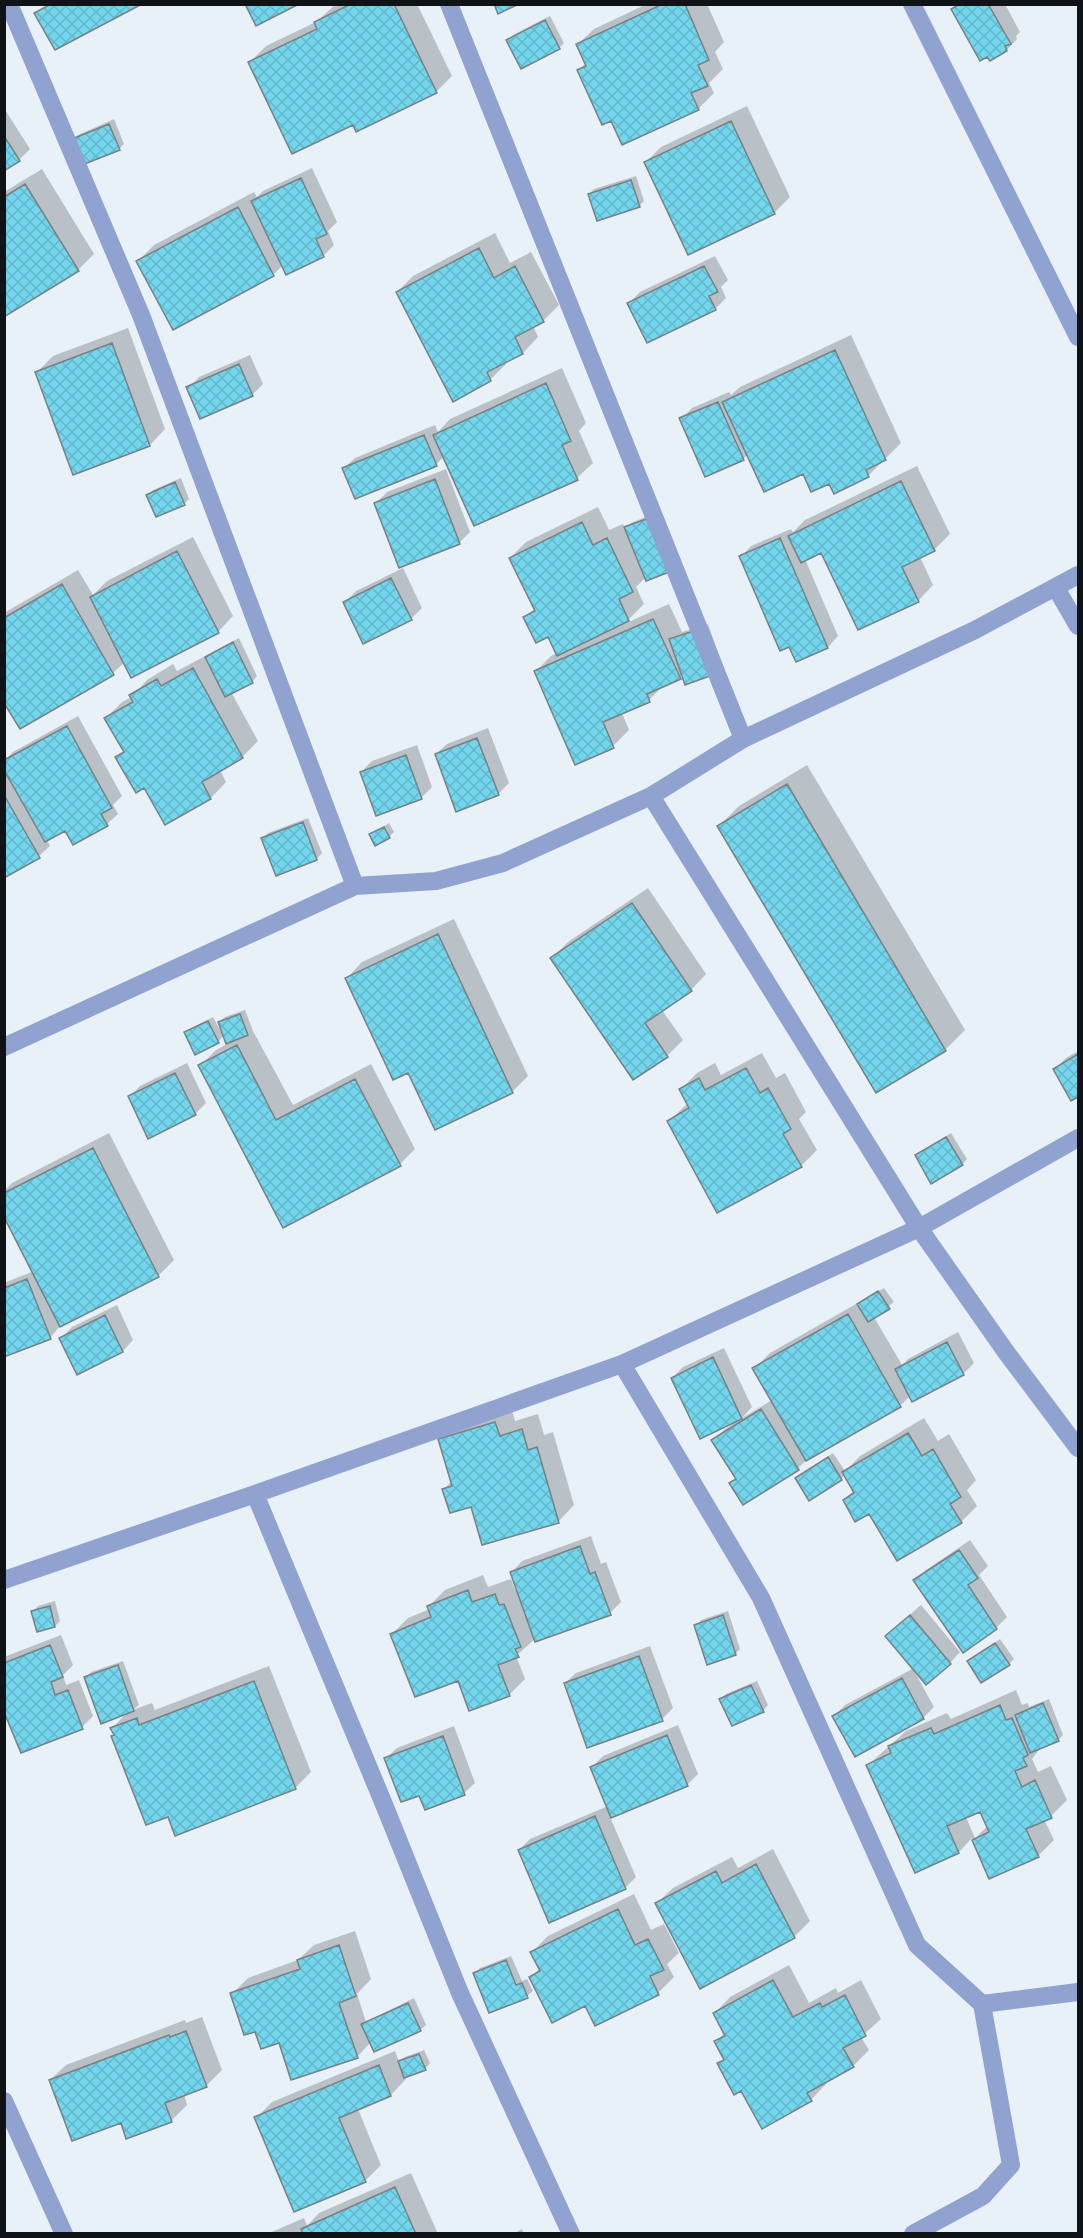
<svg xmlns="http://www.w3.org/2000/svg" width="1083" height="2238" viewBox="0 0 1083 2238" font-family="Overpass,sans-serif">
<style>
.shadow{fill:#0003;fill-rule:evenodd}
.building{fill:url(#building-cross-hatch);stroke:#778184;stroke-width:1.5}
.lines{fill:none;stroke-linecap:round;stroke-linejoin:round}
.minor{stroke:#90a2d0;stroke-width:18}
</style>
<defs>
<pattern id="building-cross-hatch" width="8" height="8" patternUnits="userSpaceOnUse" patternTransform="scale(1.5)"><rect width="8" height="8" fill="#73d6ed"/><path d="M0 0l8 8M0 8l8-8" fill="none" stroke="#62b7ca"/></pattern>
</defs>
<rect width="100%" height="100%" fill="#e8f1f8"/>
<path class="shadow" d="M336,4H417L452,76L436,92L353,123L250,62L266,46L316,22Z
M647,4H707L724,42L715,52L723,69L709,83L714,93L698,109L611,119L579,70L586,63L578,44L594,29Z
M958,4H1005L1020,32L1016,36L1017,39L1007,50L953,10Z
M550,16L564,43L559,48L507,40L513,35Z
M747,106L790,197L774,213L645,163L661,147Z
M4,108L30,149L19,160L4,169Z
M114,119L124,144L119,149L73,140L78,135Z
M312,168L337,222L328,231L334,245L323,256L283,265L273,275L138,261L154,245L254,192L257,197L263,191Z
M42,169L94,254L78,270L4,316V192Z
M636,176L644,201L639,206L589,194L594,189Z
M495,233L510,263L531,252L559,305L543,321L533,326L538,337L523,353L505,362L506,364L490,380L397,292L413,276Z
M715,256L728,280L721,287L726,298L715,309L629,303L640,292Z
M128,328L165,429L150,445L74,473L37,372L53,356Z
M851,335L901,443L868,476L835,492L829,482L804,472L748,454L743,459L681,419L692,408L729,392L731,395L740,387Z
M250,355L263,384L252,395L188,388L199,377Z
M562,368L586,423L579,431L593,463L577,478L444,456L436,465L344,468L355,458L435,425L438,432L450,419Z
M917,466L950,534L934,550L920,557L933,585L918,601L822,551L805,559L838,636L828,647L797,660L741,557L751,546L791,529L793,532L805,520Z
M446,469L470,532L459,543L376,503L387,492Z
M181,478L189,499L184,504L148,495L153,490Z
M598,507L609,530L623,524L625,529L631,523L660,511L646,577L636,587L644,604L624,624L669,604L682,632L708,624L723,667L683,675L665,684L649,700L622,713L629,730L613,746L535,672L551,656L557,653L549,635L525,617L535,608L510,558L526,542Z
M193,537L233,616L218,632L125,662L113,673L20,727L4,700V613L78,570L93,595L107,581Z
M403,568L422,608L411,619L345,602L356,591Z
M239,638L257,676L252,682L231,692L258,741L242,757L220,770L226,782L211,798L165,823L144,786L117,758L125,750L106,718L122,702L132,697L147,680L173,664L177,671Z
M78,716L122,796L113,805L118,814L107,824L66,829L47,840L50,846L39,856L4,876V761L13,752Z
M488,728L509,783L498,794L436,754L447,744Z
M417,745L432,787L421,798L361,772L372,761Z
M807,765L965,1030L945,1050L719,826L739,806Z
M308,818L322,853L317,859L277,874L263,838L268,833Z
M389,823L394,832L389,837L371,835Z
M648,888L706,974L691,990L662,1010L683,1040L667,1056L552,958L568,942Z
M454,919L528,1076L512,1092L409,1071L347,978L362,962Z
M245,1010L253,1031L293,1105L371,1064L415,1149L400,1164L284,1226L200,1066L216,1050L227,1044L224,1035L218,1042L186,1033L191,1028L213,1017L221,1032L223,1031L219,1022L225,1017Z
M1078,1051V1096L1072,1099L1055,1069L1066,1058Z
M762,1053L776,1078L785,1073L806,1112L799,1119L817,1150L801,1166L669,1121L688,1103L681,1089L697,1073L715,1063L721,1075Z
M187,1063L206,1103L195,1114L129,1097L140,1086Z
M109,1133L174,1260L158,1276L60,1326L50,1338L4,1356V1283L34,1271L4,1214V1191L12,1183Z
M951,1133L967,1159L962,1164L916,1156Z
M884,1288L894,1302L874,1317L902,1365L908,1359L958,1332L974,1363L963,1374L911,1395L900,1406L809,1458L798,1468L743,1503L731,1483L737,1478L713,1441L724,1430L736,1422L735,1421L672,1378L683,1367L724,1348L752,1407L742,1418L772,1400L754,1369L770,1353Z
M117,1305L133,1340L123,1351L78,1373L61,1338L72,1327Z
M511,1407L515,1421L538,1414L544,1435L553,1432L574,1505L559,1521L483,1543L472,1505L444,1489L452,1481L439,1439L455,1424Z
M924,1418L938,1441L949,1434L976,1480L967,1490L977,1506L961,1522L870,1512L844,1500L854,1490L845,1474L841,1479L796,1478L833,1453L845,1471L860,1456Z
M591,1536L601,1564L606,1562L621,1602L610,1613L536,1638L516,1656L525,1679L509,1695L458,1679L392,1634L408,1618L430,1609L429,1606L445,1590L483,1575L488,1587L511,1579L515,1590H518L512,1572L522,1561Z
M970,1540L988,1566L979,1575L1007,1617L996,1628L915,1580L926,1570Z
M55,1601L60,1621L55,1626L33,1611L38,1606Z
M921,1605L960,1652L950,1663L913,1669L934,1707L923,1718L834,1716L845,1705L914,1668L898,1625Z
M728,1611L740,1649L735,1654L696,1626L701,1620Z
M61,1635L73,1665L63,1675L66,1685L79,1680L93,1716L82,1727L22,1751L4,1708V1657Z
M1000,1639L1014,1659L1009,1664L969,1661Z
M650,1646L673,1708L662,1719L565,1683L576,1673Z
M123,1661L139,1705L133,1710L152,1703L155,1710L269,1666L311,1772L295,1788L168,1816L112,1728L128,1712L86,1677L91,1672Z
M757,1681L768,1705L763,1711L721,1699L726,1694Z
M1016,1690L1022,1705L1028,1703L1029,1707L1049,1699L1063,1735L1058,1740L1041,1747L1032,1759L1038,1772L1051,1766L1067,1800L1051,1816L1044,1819L1054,1840L1038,1856L990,1877L972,1838L959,1852L868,1765L906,1731L947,1713L951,1719ZM981,1810L988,1826L975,1838L966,1817Z
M678,1725L698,1774L687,1785L610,1817L636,1877L625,1888L519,1850L530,1839L608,1806L592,1767L603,1756Z
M454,1726L475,1783L464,1793L420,1794L386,1758L397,1748Z
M773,1849L810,1921L794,1937L657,1903L673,1888L732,1857L738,1868Z
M634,1894L651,1930L664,1924L679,1953L667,1964L674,1977L658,1993L596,2024L586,2004L531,1977L540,1968L532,1952L548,1936Z
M355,1931L371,1979L357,1994L366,2022L414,1998L426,2025L420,2030L371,2042L357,2057L280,2041L256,2030L232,1994L248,1978L298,1960L314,1945Z
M511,1956L522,1981L527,1979L533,1991L527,1996L490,2012L474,1974L480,1968Z
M789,1965L809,2003L836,1988L838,1993L861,1980L881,2019L861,2037L869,2050L853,2066L825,2081L826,2084L811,2100L742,2089L719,2064L725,2058L716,2042L725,2032L715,2013L730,1997Z
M202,2017L222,2070L206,2086L184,2094L187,2105L171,2121H122L50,2080L66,2065L185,2020L186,2023Z
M424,2050L430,2063L425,2069L405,2076L406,2079L391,2095L358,2109L381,2165L365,2181L256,2118L272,2102L395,2051L399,2062L405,2057Z
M411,2173L438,2234H267L304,2218L307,2226L319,2213Z
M522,2229L524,2234H513Z"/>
<path class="building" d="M51,4H142L55,50L34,13Z
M245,4H299L256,26Z
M351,4H394L437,93L356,132L353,125L292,154L248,62L317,29L314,22Z
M494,4H519L498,14Z
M663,4H685L709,60L698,65L708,86L691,93L699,110L622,145L611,121L602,125L577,70L586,66L576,44Z
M960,4H988L1011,44L1005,46L1007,51L990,61L987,57L980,61L951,9Z
M545,20L560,49L521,69L506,40Z
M731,121L775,214L688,255L644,162Z
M109,124L120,150L82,165L72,139Z
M4,136L20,161L4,171Z
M301,178L327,234L316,239L324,257L286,275L251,201Z
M631,180L640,207L597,221L588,194Z
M25,184L79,271L4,317V197Z
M238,207L274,276L173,330L136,261Z
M479,248L494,278L515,266L544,322L515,337L523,354L487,372L491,381L453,402L396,292Z
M704,266L718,292L709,296L716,310L647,343L627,303Z
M112,343L150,446L73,475L35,372Z
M835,350L886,460L866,470L869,477L834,494L829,484L811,492L803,474L764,492L722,402Z
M239,364L253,396L200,419L186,387Z
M546,383L571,441L562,445L578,480L474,526L433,435Z
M718,402L744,460L705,477L679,418Z
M424,435L437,466L355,499L342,468Z
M435,479L460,544L399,568L374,503Z
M901,481L935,551L902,567L919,602L858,630L821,553L801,563L788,536Z
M175,482L185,505L156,517L146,495Z
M655,516L677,569L646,581L624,527Z
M582,522L593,545L607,538L633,592L619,599L629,621L557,656L548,637L536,643L523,617L535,611L509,558Z
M780,538L828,648L796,662L789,647L780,651L739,556Z
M177,551L219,633L131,678L90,597Z
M391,578L412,620L363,644L343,602Z
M62,584L114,675L20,729L4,703V618Z
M653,619L681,679L647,694L650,702L603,722L614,748L575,765L534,671Z
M703,628L718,673L685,685L669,639Z
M233,642L253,683L225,697L205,657Z
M193,668L243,758L202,782L211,799L165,825L144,788L136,793L115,757L124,752L104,718L133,702L129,695L157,679L161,686Z
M67,726L112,808L101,814L108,826L73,845L65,831L45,842L4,770V760Z
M477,738L499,795L456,812L435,754Z
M406,755L422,799L376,816L360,772Z
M787,784L946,1051L876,1093L717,826Z
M4,795L40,858L4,878Z
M303,822L317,860L276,876L261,838Z
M384,827L390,838L375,846L369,834Z
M632,903L692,991L645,1023L668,1057L633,1080L550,958Z
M438,934L513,1093L435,1130L408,1073L393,1080L345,978Z
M240,1014L248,1035L226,1044L218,1022Z
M208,1021L219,1043L195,1055L184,1032Z
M237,1045L276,1120L355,1079L401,1166L283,1228L198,1065Z
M1078,1054V1097L1071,1101L1053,1069Z
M746,1068L760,1093L768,1088L791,1129L783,1134L802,1167L717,1213L667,1121L689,1108L679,1089L699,1078L705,1090Z
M175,1073L196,1115L148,1139L128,1096Z
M946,1137L963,1165L931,1184L915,1155Z
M93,1148L159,1277L60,1327L4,1217V1193Z
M27,1279L51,1339L4,1357V1288Z
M878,1291L890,1309L868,1322L857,1304Z
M848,1314L901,1407L806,1461L752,1368Z
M105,1315L123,1352L77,1375L59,1338Z
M947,1342L964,1375L912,1402L895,1369Z
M713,1357L742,1419L700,1439L671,1378Z
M761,1409L799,1470L743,1505L729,1483L736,1479L711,1440Z
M495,1422L500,1436L522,1429L528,1450L537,1447L559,1523L482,1545L471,1507L450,1513L442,1489L452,1486L438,1439Z
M908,1433L922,1456L933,1449L961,1497L950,1504L962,1523L897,1561L869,1514L855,1522L843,1500L854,1493L842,1472Z
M828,1457L842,1480L809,1501L795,1478Z
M580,1546L590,1574L595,1572L611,1615L535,1642L510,1572Z
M959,1550L978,1578L968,1585L997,1629L963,1653L913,1580Z
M468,1590L472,1602L495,1594L499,1605L504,1604L521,1647L515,1649L519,1657L498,1665L510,1696L469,1711L458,1681L415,1697L390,1634L431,1617L427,1606Z
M50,1606L55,1627L37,1632L31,1611Z
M723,1615L736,1655L707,1665L694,1625Z
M910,1615L951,1664L926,1685L885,1636Z
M995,1643L1010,1665L981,1683L967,1661Z
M50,1645L63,1677L51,1682L55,1695L68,1690L83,1729L21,1753L4,1712V1663Z
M639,1656L663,1721L587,1748L564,1683Z
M118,1665L134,1711L101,1724L84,1677Z
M902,1678L924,1719L855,1757L832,1716Z
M254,1681L296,1789L175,1836L168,1817L146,1825L111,1736L114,1735L110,1728L137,1718L139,1725Z
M751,1685L764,1712L732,1726L719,1699Z
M1043,1703L1059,1741L1030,1753L1015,1715Z
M1000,1705L1006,1720L1012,1718L1028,1755L1023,1758L1027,1766L1015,1771L1022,1787L1035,1780L1052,1818L1026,1829L1039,1857L989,1879L972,1840L989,1832L980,1812L947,1826L959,1853L915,1873L866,1765L891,1753L888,1746L931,1728L934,1734Z
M667,1735L688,1786L611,1818L590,1767Z
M443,1736L465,1795L425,1810L419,1796L401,1802L384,1758Z
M595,1816L626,1889L549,1923L518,1850Z
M756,1864L795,1938L700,1989L655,1903L716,1871L722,1883Z
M618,1909L635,1945L648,1939L664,1970L650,1976L659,1995L595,2026L585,2006L552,2023L529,1977L540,1971L530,1952Z
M339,1945L356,1996L339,2003L358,2058L291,2080L279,2043L261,2049L255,2032L244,2035L230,1993L300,1969L297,1960Z
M506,1960L516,1985L522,1983L528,1998L489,2013L473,1973Z
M773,1980L793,2017L820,2003L822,2007L845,1995L866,2036L843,2048L854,2067L807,2093L812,2101L762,2129L741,2091L734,2095L717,2063L724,2060L714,2041L725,2036L713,2013Z
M408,2003L421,2031L374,2052L361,2024Z
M186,2031L207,2087L165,2103L172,2122L126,2139L121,2123L72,2141L49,2080L169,2035L170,2037Z
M419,2054L426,2070L404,2078L398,2061Z
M379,2065L391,2096L339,2118L366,2182L294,2212L254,2117Z
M395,2187L416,2234H303L301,2229Z"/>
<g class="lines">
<path class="minor" d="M9,4L141,315L355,886
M449,4L743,739
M912,4L1078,337
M1056,588L1078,626
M651,796L919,1228L1006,1352L1078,1448
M4,1047L355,886L436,881L503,863L651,796L743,739L975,630L1078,575
M622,1364L761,1598L917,1945L982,2004L1011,2165L983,2196L913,2234
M255,1494L383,1802L460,1993L571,2234
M4,1580L255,1494L622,1364L919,1228L1078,1138
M982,2004L1078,1992
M4,2101L64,2234"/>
</g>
<rect width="1083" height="2238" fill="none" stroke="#101315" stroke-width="12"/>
</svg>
